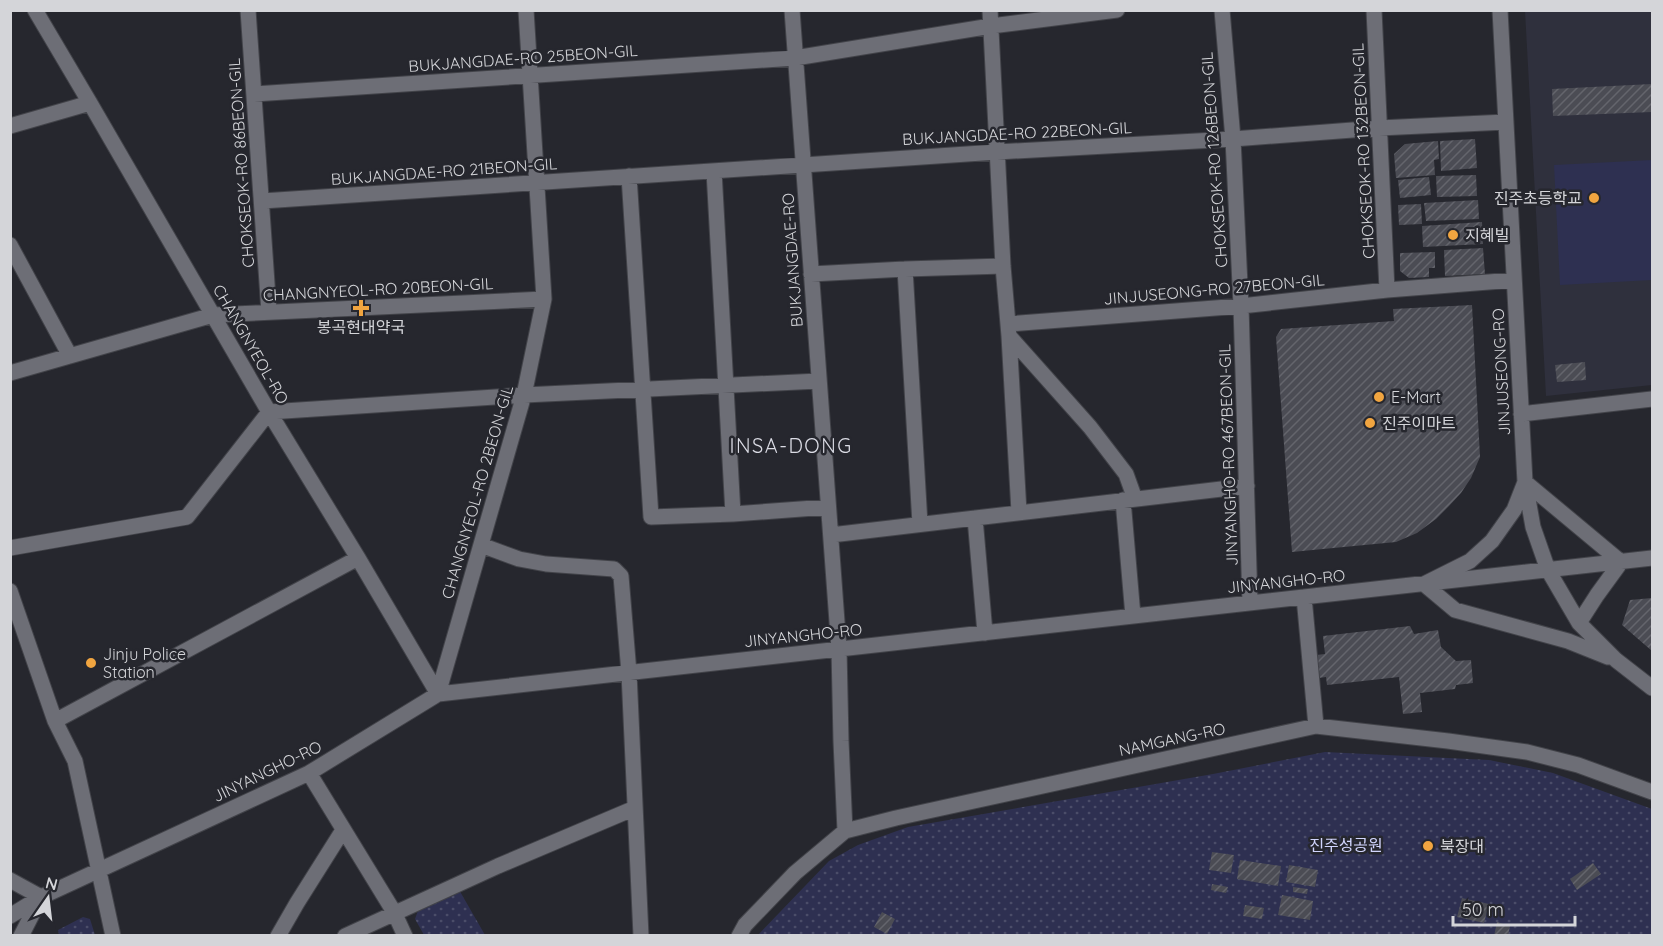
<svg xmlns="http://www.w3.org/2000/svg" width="1663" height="946" viewBox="0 0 1663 946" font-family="Quicksand,'Noto Sans KR',sans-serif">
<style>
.built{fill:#2f303d}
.grass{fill:url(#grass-dots)}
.pitch{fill:#2e3051}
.building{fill:url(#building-hatch)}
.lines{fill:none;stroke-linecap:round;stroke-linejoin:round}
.minor-casing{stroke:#424349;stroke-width:17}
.minor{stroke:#6d6e76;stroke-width:15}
.poi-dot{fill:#f1a540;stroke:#26272e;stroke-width:2}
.labels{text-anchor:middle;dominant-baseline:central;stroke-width:5;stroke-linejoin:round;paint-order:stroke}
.street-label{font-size:16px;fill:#d4d5d9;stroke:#26272e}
.poi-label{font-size:16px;fill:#d4d5d9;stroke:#26272e;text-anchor:start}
.park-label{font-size:16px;fill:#d1d5fd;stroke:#26272e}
.quarter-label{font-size:20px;letter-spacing:1.5px;fill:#dadbe4;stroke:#26272e}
</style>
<defs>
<pattern id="grass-dots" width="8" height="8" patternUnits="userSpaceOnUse" patternTransform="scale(1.5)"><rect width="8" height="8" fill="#2e3051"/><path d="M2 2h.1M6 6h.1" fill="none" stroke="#4b4d69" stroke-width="1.8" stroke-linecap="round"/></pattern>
<pattern id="building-hatch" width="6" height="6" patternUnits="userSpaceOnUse" patternTransform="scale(1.5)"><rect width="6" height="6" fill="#4b4c54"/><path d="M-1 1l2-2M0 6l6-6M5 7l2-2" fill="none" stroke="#64656c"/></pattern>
</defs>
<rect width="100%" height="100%" fill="#26272e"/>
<path class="built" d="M1525,11H1652V385L1546,396Z"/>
<path class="grass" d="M1325,752L1489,760L1553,773L1652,809V935L757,936L829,861L858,845L908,827L1213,774Z
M458,888L485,935H424L415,919L420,905Z
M83,917L90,919L95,935H59L58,930Z"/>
<path class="pitch" d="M1652,160V280L1560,285L1554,165Z"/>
<path class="building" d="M1652,84V112L1553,116L1552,89Z
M1475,139L1477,168L1441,171L1440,141Z
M1438,141L1439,159L1434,160L1435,175L1396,178L1394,154L1405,144Z
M1476,175L1477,196L1437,197L1436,176Z
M1429,177L1431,195L1400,198L1398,180Z
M1478,200L1479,219L1426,221L1424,203Z
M1421,204L1422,224L1399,225L1398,205Z
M1482,222L1483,244L1423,247L1422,226Z
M1483,248L1485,274L1445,276L1444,250Z
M1435,252V268H1429V277L1409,278L1400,271V253Z
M1472,305L1480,457L1471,478L1461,493L1449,506L1436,519L1417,533L1396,542L1292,552L1276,337L1281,329L1394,321L1393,309Z
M1585,362L1586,380L1557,382L1555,365Z
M1652,598V651L1622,625L1630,600Z
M1410,626L1414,634L1438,630L1441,647L1456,661L1471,660L1473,683L1456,685L1455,689L1420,693L1422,712L1403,714L1399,677L1327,685L1326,677L1319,678L1316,655L1325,654L1323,636Z
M1212,852L1234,855L1231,873L1209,870Z
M1240,860L1281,866L1278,886L1237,879Z
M1593,863L1601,874L1577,890L1570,879Z
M1289,865L1318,870L1315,887L1286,882Z
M1212,884L1228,887L1226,893L1211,890Z
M1293,887L1308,889L1307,894L1293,892Z
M1282,895L1313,901L1310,920L1278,915Z
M1462,898L1489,904L1484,923L1457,917Z
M1245,905L1264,908L1262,919L1243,916Z
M882,912L895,919L887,934L874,927Z
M1497,922L1510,926L1508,936H1494Z"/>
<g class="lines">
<g class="minor-casing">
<path id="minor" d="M35,10L90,103L269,412L358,558L438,694
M248,10L269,312
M792,10L839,649L841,741L845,831
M990,10L1003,266L1009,336L1019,512
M1222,10L1233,139L1241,306L1250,603
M1374,10L1387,290
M1500,10L1525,482L1533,527L1548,570L1579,623L1616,660L1652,688
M254,94L795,58L991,26L1117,10
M10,126L90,103
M714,171L733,514
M629,176L651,517L733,514L828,507
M262,201L997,152L1233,139L1379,128L1506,122
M10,245L70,356
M905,269L920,524
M811,274L905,269L1003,266
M1008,324L1241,306L1387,290L1514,280
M1009,336L1090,427L1126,474L1135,499
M10,373L213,315L544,299
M1521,414L1652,399
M1123,500L1133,616
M975,518L985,633
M831,535L1247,486
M481,545L519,559L546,564L614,569L621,576L629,673L641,936
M10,548L187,517L269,412L524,395L819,381
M10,591L55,721L75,761L113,936
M1304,597L1316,726
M1579,623L1597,595L1621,562L1525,482L1514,510L1492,541L1470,561L1424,584L1455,610L1568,641L1608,657
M438,694L524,395L544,299L526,10
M55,721L358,558
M309,773L394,912L405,936
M10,880L41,897L21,936
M10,916L41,897L309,773L438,694L1652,558
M278,936L297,903L343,830
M345,936L498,866L635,808
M739,936L745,925L795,873L845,831L896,818L1316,726L1448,741L1527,752L1578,765L1652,792"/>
</g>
<use href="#minor" class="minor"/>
</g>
<g class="poi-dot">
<circle cx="1594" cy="198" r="6"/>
<circle cx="1453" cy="235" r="6"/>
<path d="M358 299h6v6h6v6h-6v6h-6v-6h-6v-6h6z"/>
<circle cx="1379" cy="397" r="6"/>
<circle cx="1370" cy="423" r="6"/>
<circle cx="91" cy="663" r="6"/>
<circle cx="1428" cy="846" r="6"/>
</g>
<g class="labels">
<g class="street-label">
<text transform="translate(523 58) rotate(-4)">BUKJANGDAE-RO 25BEON-GIL</text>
<text transform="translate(1017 133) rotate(-3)">BUKJANGDAE-RO 22BEON-GIL</text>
<text transform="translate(1363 151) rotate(-93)">CHOKSEOK-RO 132BEON-GIL</text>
<text transform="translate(1214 160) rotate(-94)">CHOKSEOK-RO 126BEON-GIL</text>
<text transform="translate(241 163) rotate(-94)">CHOKSEOK-RO 86BEON-GIL</text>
<text transform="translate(444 171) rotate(-4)">BUKJANGDAE-RO 21BEON-GIL</text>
<text transform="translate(792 260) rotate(-94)">BUKJANGDAE-RO</text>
<text transform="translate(378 289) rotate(-3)">CHANGNYEOL-RO 20BEON-GIL</text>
<text transform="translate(1214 289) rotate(-5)">JINJUSEONG-RO 27BEON-GIL</text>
<text transform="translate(251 344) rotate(60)">CHANGNYEOL-RO</text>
<text transform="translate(1501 372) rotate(-93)">JINJUSEONG-RO</text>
<text transform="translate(1228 455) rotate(-92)">JINYANGHO-RO 467BEON-GIL</text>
<text transform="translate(477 492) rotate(-74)">CHANGNYEOL-RO 2BEON-GIL</text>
<text transform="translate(1286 581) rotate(-6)">JINYANGHO-RO</text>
<text transform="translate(803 635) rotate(-6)">JINYANGHO-RO</text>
<text transform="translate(1172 739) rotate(-12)">NAMGANG-RO</text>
<text transform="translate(267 771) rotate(-26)">JINYANGHO-RO</text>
</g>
<g class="poi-label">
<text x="1582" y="198" text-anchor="end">진주초등학교</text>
<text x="1465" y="235">지혜빌</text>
<text x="361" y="327" text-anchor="middle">봉곡현대약국</text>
<text x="1391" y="397">E-Mart</text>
<text x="1382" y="423">진주이마트</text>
<text x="103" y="654">Jinju Police<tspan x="103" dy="18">Station</tspan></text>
<text x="1440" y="846">북장대</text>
</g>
<g class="park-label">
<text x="1346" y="845">진주성공원</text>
</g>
<g class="quarter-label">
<text x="791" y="445">INSA-DONG</text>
</g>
</g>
<rect width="1663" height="946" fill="none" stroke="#d4d5d9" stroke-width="24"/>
<g transform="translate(48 898) rotate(14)" stroke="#26272e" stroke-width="4.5" paint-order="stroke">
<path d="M0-4.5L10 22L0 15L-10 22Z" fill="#d4d5d9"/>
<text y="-9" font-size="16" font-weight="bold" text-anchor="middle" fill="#d4d5d9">N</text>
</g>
<path d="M1453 916v9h122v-9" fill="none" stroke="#d4d5d9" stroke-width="3"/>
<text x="1462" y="916" font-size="18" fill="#d4d5d9" stroke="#26272e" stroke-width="4.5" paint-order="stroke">50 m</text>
</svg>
